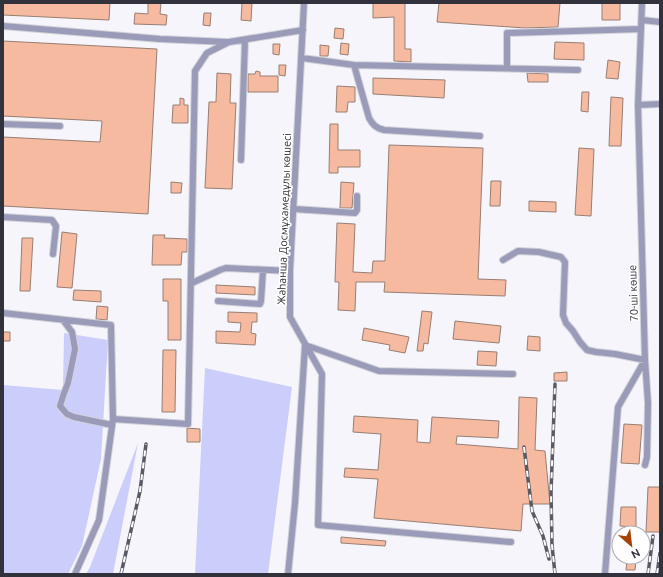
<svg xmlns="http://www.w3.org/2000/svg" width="663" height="577" viewBox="0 0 663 577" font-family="Ubuntu,sans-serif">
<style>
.green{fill:#cbcdfb}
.building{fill:#f6baa1;stroke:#977e73}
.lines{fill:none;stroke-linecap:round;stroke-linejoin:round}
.minor-casing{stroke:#d2d2d9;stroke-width:8}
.minor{stroke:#999bb9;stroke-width:6}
.rail-casing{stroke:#5a5a64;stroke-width:3.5}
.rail{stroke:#fff;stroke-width:2;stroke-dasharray:6;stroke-linecap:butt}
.labels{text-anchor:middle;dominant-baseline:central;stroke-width:3.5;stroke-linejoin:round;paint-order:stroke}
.street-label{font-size:11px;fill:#32323c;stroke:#fff}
</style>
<rect width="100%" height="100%" fill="#f5f5fb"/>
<path class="green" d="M64,333L108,340L101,459L82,546L68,574H3V385L63,390Z
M205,368L292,387L268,574H195Z
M138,443L113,574H86L90,567Z"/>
<path class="building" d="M3,3H110L109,20L3,15Z
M148,3H161L160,14L167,15L166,25L134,24L135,13L148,14Z
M242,3H252L251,21L241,20Z
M373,3H405V49H411V62L394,61V17L373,18Z
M439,3H560L558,27L525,28L437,22Z
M602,3H620V20H602Z
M204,13H211L210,26L203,25Z
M335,28L344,29L343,39L334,38Z
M3,41L157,49L148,214L3,206V137L100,142L102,121L3,116Z
M555,42L584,43V60L554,59Z
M341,43L349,44L348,55L340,54Z
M273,44H280L279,55L273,54Z
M320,45L329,46L328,56H320Z
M608,60L620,62L618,79L606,78Z
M279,65H286L285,76L279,75Z
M256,71L260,72V76H278V92H248V74H255Z
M217,73L231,74L230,103H236L232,189L205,188L209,102H216Z
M527,73L548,74V82H528Z
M373,78L445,80L444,98L373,94Z
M337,86L355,87V102H348L347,112H336Z
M582,92H589L588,112L581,111Z
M611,97L623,98L621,146H609Z
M180,98L184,99V105H188V123H172L173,105H180Z
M330,124H338V150H360V167H338V173H329Z
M389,145L483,148L478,279L506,280L505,296L384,292L385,282H356L355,311L338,310L339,282H335L337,223L355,224L353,272L372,273L373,261H385Z
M579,148L594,149L591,216L575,215Z
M491,181H501L500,206H490Z
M171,182L182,183L181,193H171Z
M341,182L354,183L352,208H340Z
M529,201L556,202V212L529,211Z
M62,232L77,234L72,288L57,287Z
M153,235H165L164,238L187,239V252H182L181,265H152Z
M22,238H33L30,291H20Z
M163,279H181V340H168V301H163Z
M216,285L255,287V295L216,293Z
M74,290L101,291V302L73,300Z
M97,306L108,307L107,320L96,319Z
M422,311L432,312L428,344L424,343L423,351H417Z
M228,312L257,313V322H252L251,333L256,334L255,345L216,343V331L240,332L241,323L228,322Z
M455,321L501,326L499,343L453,339Z
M364,328L409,337L405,353L389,350L390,345L362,340Z
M3,332H10V341H3Z
M528,336L540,337V351L527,350Z
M163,350H176L175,412H162Z
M478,351L497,352L496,366L477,365Z
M567,372V381H554V373Z
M519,397L537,398L535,450L545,451L550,504H523L521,531L374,518L378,479L344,477L345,468L378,470L381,434L353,432L354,416L418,420L417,442L430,443L432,417L499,421L498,438L457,436L456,444L518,449Z
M624,424L642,425L639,464L621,463Z
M187,428L200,429V442H187Z
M648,487H660V532H646Z
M621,507H636V527L620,526Z
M341,537L386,541L385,546L341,543Z
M627,560L636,561L635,570H626Z"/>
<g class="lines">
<g class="minor-casing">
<path id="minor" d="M304,3L290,271V317L322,374L318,525L511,542
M642,20L660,22
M3,26L160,39L227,42
M302,58L354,65L578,70
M354,65L369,118C373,125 376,128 384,130L480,136
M507,68V33L641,29
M638,105L660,104
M3,124L60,126
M241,160L245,40
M294,209L355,213L357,210V196
M3,217L52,220L56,226L53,254
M503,260L518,251L539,252L561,257L565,262L563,315L566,323L573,331L580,342L587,350L596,352L615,354L645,360L648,403L647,457L645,465
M192,283L220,270L226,268L290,271
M218,301L260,304L261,301L263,270
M3,313L111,325L113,419L188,424L195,71L207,53L229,42L303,30
M63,320L72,332L75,349L68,383L63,396L60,406L67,414L74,417L112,425
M75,574L99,520L113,419
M288,574L295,503L305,345L379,371L513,374
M605,574L618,407L645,360L638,105L642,3"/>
</g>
<use href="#minor" class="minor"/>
<g class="rail-casing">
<path id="rail" d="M524,447L532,511L543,536L549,559
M121,574L140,491L146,444
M555,574L552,545L551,492L555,384
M648,574L653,536
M657,574L660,553"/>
</g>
<use href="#rail" class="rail"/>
</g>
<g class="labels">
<g class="street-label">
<text transform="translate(284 219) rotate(-88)">Жаһанша Досмұхамедұлы көшесі</text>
<text transform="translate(633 293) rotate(-92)">70-ші көше</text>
</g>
</g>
<rect width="663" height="577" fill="none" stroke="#32323c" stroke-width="8"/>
<g transform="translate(631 545) rotate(152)"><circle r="19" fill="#ffffff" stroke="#adadb1"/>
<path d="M0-3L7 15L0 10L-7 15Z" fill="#a54307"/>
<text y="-6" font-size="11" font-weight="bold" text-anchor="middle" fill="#32323c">N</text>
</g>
</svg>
